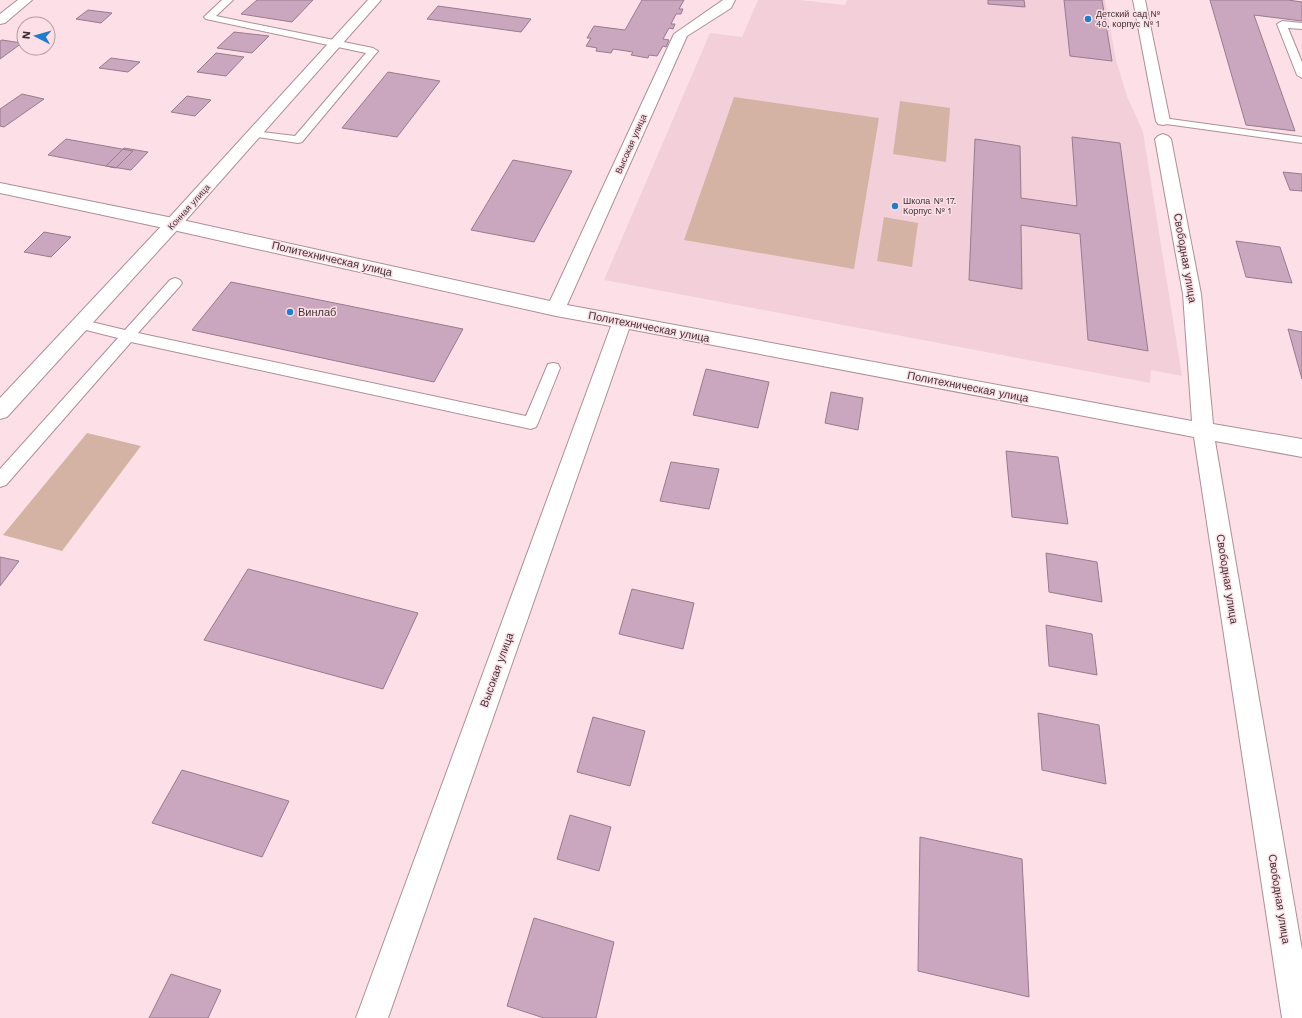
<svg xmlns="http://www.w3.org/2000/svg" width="1302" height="1018" viewBox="0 0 1302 1018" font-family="'Work Sans',sans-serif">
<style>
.built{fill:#f3d0d9}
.green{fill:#d4b3a4}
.building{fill:#caa7be;stroke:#977b8d}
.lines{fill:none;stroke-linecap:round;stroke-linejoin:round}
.service-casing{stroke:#af8e96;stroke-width:2}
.minor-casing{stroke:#af8e96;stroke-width:2}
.secondary-casing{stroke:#af8e96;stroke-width:2}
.service{fill:#fff;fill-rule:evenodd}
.minor{fill:#fff;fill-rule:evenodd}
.secondary{fill:#fff;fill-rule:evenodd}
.poi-dot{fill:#207dca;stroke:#fde0e7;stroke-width:1.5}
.labels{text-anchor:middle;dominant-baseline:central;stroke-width:3;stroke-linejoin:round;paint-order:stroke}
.far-poi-label{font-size:9px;fill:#3e3033;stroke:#fde0e7;text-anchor:start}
.far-street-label{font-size:9px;fill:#3e3033;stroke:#fde0e7}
.street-label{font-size:11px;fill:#3e3033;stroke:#fde0e7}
.poi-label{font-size:11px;fill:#3e3033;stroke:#fde0e7;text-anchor:start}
</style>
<rect width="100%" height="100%" fill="#fde0e7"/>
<path class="built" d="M758,0H800L845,5L847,0H1105L1116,60L1127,96L1143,132L1182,376L1151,370L1150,383L604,280L710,33L742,37Z"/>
<path class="green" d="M734,97L879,118L854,269L684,240Z
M900,101L950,108L946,162L893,154Z
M884,217L918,223L912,267L877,261Z
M87,433L141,446L62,551L3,535Z"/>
<path class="building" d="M257,0H313L292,22L241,14Z
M642,0H684L679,9H683L681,14H676L671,24H675L673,29L669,28L663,39L669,40L666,47L663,46L657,56L649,55L648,58L631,55L633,52L613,49L611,53L596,51L597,48L586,46L591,38H587L594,26L625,30Z
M988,0H1024L1025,7L988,4Z
M1064,0H1102L1112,61L1070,56Z
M1210,0H1288L1302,2V21L1254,15L1295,131L1246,125Z
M438,6L531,19L521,32L427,19Z
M88,10L112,13L101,23L76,19Z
M234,32L269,36L252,53L217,48Z
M2,40L22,43L0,59V41Z
M216,53L244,57L226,76L197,72Z
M111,58L140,62L128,72L99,68Z
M388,72L440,81L397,137L342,128Z
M22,94L44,99L4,127L0,126V109Z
M187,96L211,100L195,116L171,112Z
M1072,137L1120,143L1148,351L1088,340L1080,234L1021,225L1022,289L969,280L975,139L1020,146L1021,198L1077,206Z
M66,139L133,151L116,168L48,155Z
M124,148L148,152L131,170L106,166Z
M513,160L572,171L534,242L471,230Z
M1283,172L1302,174V191L1290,190Z
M44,232L71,237L51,257L24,252Z
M1236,241L1280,247L1292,283L1246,277Z
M231,282L463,329L434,382L192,330Z
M1288,329L1302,332V379Z
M706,369L769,382L758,428L693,415Z
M831,392L863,398L858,430L825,423Z
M1006,451L1058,457L1068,524L1012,517Z
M671,462L719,469L709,509L660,501Z
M1046,553L1097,562L1102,602L1049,592Z
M0,557L19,561L0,586Z
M248,569L418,613L383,689L204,640Z
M632,589L694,603L683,649L619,634Z
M1046,625L1092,634L1097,675L1049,666Z
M1038,713L1099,725L1106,784L1042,770Z
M593,717L645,731L630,786L577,772Z
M182,770L289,801L262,857L152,823Z
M570,815L611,827L599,871L557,859Z
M920,837L1022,859L1029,997L918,971Z
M534,918L614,942L596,1018H544L507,1006Z
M171,974L221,990L208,1018H149Z"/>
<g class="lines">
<g class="service-casing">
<path id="service" d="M222,0H233L216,16L373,48L378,51L302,142L298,143L250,136L248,134L250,132L254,131L295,136L366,53L206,19L204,17L206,15Z
M1282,21L1302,23V29L1288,28L1302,62V78L1297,75L1277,24Z
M1163,118L1302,137V143L1159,123L1158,121L1159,119Z
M175,278L180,280L182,283L180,286L138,333L526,416L548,364L553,363L558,364L560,368L538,423L536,427L531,429L131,342L6,485L0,487V469L118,338L74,327L72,324L74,321L79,319L125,330L170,280Z"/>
</g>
<g class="minor-casing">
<path id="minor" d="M18,0H32L5,23L0,24V14Z
M723,0H735L731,8L687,36L567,305L1192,421L1183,294L1155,139L1158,136L1163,134L1168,136L1171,139L1201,294L1213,424L1302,439V457L1215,441L1302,950V1018H1282L1194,437L629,329L388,1018H356L611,326L556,316L173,230L0,193V183L173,218L550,301L674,34Z
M1133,0H1145L1170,121L1168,124L1163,125L1158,124L1156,121Z"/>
</g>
<g class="secondary-casing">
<path id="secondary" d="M368,0H381L179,228L7,417L0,419V398L167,220Z"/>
</g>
<use href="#service" class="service"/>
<use href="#minor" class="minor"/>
<use href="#secondary" class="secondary"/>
</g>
<g class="poi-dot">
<circle cx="1088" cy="19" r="4"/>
<circle cx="895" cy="206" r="4"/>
<circle cx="290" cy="312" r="4"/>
</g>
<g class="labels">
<g class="far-poi-label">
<text x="1096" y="14">Детский сад №<tspan x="1096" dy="10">40, корпус № 1</tspan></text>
<text x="903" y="201">Школа № 17.<tspan x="903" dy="10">Корпус № 1</tspan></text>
</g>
<g class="far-street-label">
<text transform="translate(631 144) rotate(-66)">Высокая улица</text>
<text transform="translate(189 207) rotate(-48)">Конная улица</text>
</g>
<g class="street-label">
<text transform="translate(1185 258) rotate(80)">Свободная улица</text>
<text transform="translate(332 259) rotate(13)">Политехническая улица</text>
<text transform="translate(649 327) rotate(11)">Политехническая улица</text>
<text transform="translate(968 387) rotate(11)">Политехническая улица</text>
<text transform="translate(1227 579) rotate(81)">Свободная улица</text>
<text transform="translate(497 670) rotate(-70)">Высокая улица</text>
<text transform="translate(1279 899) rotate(81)">Свободная улица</text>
</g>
<g class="poi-label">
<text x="298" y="312">Винлаб</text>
</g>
</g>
<g transform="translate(36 36) rotate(276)"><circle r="19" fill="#fde0e7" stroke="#b19a9f"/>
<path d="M0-3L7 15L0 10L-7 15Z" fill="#207dca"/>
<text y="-6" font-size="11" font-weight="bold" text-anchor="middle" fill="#3e3033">N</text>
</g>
</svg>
